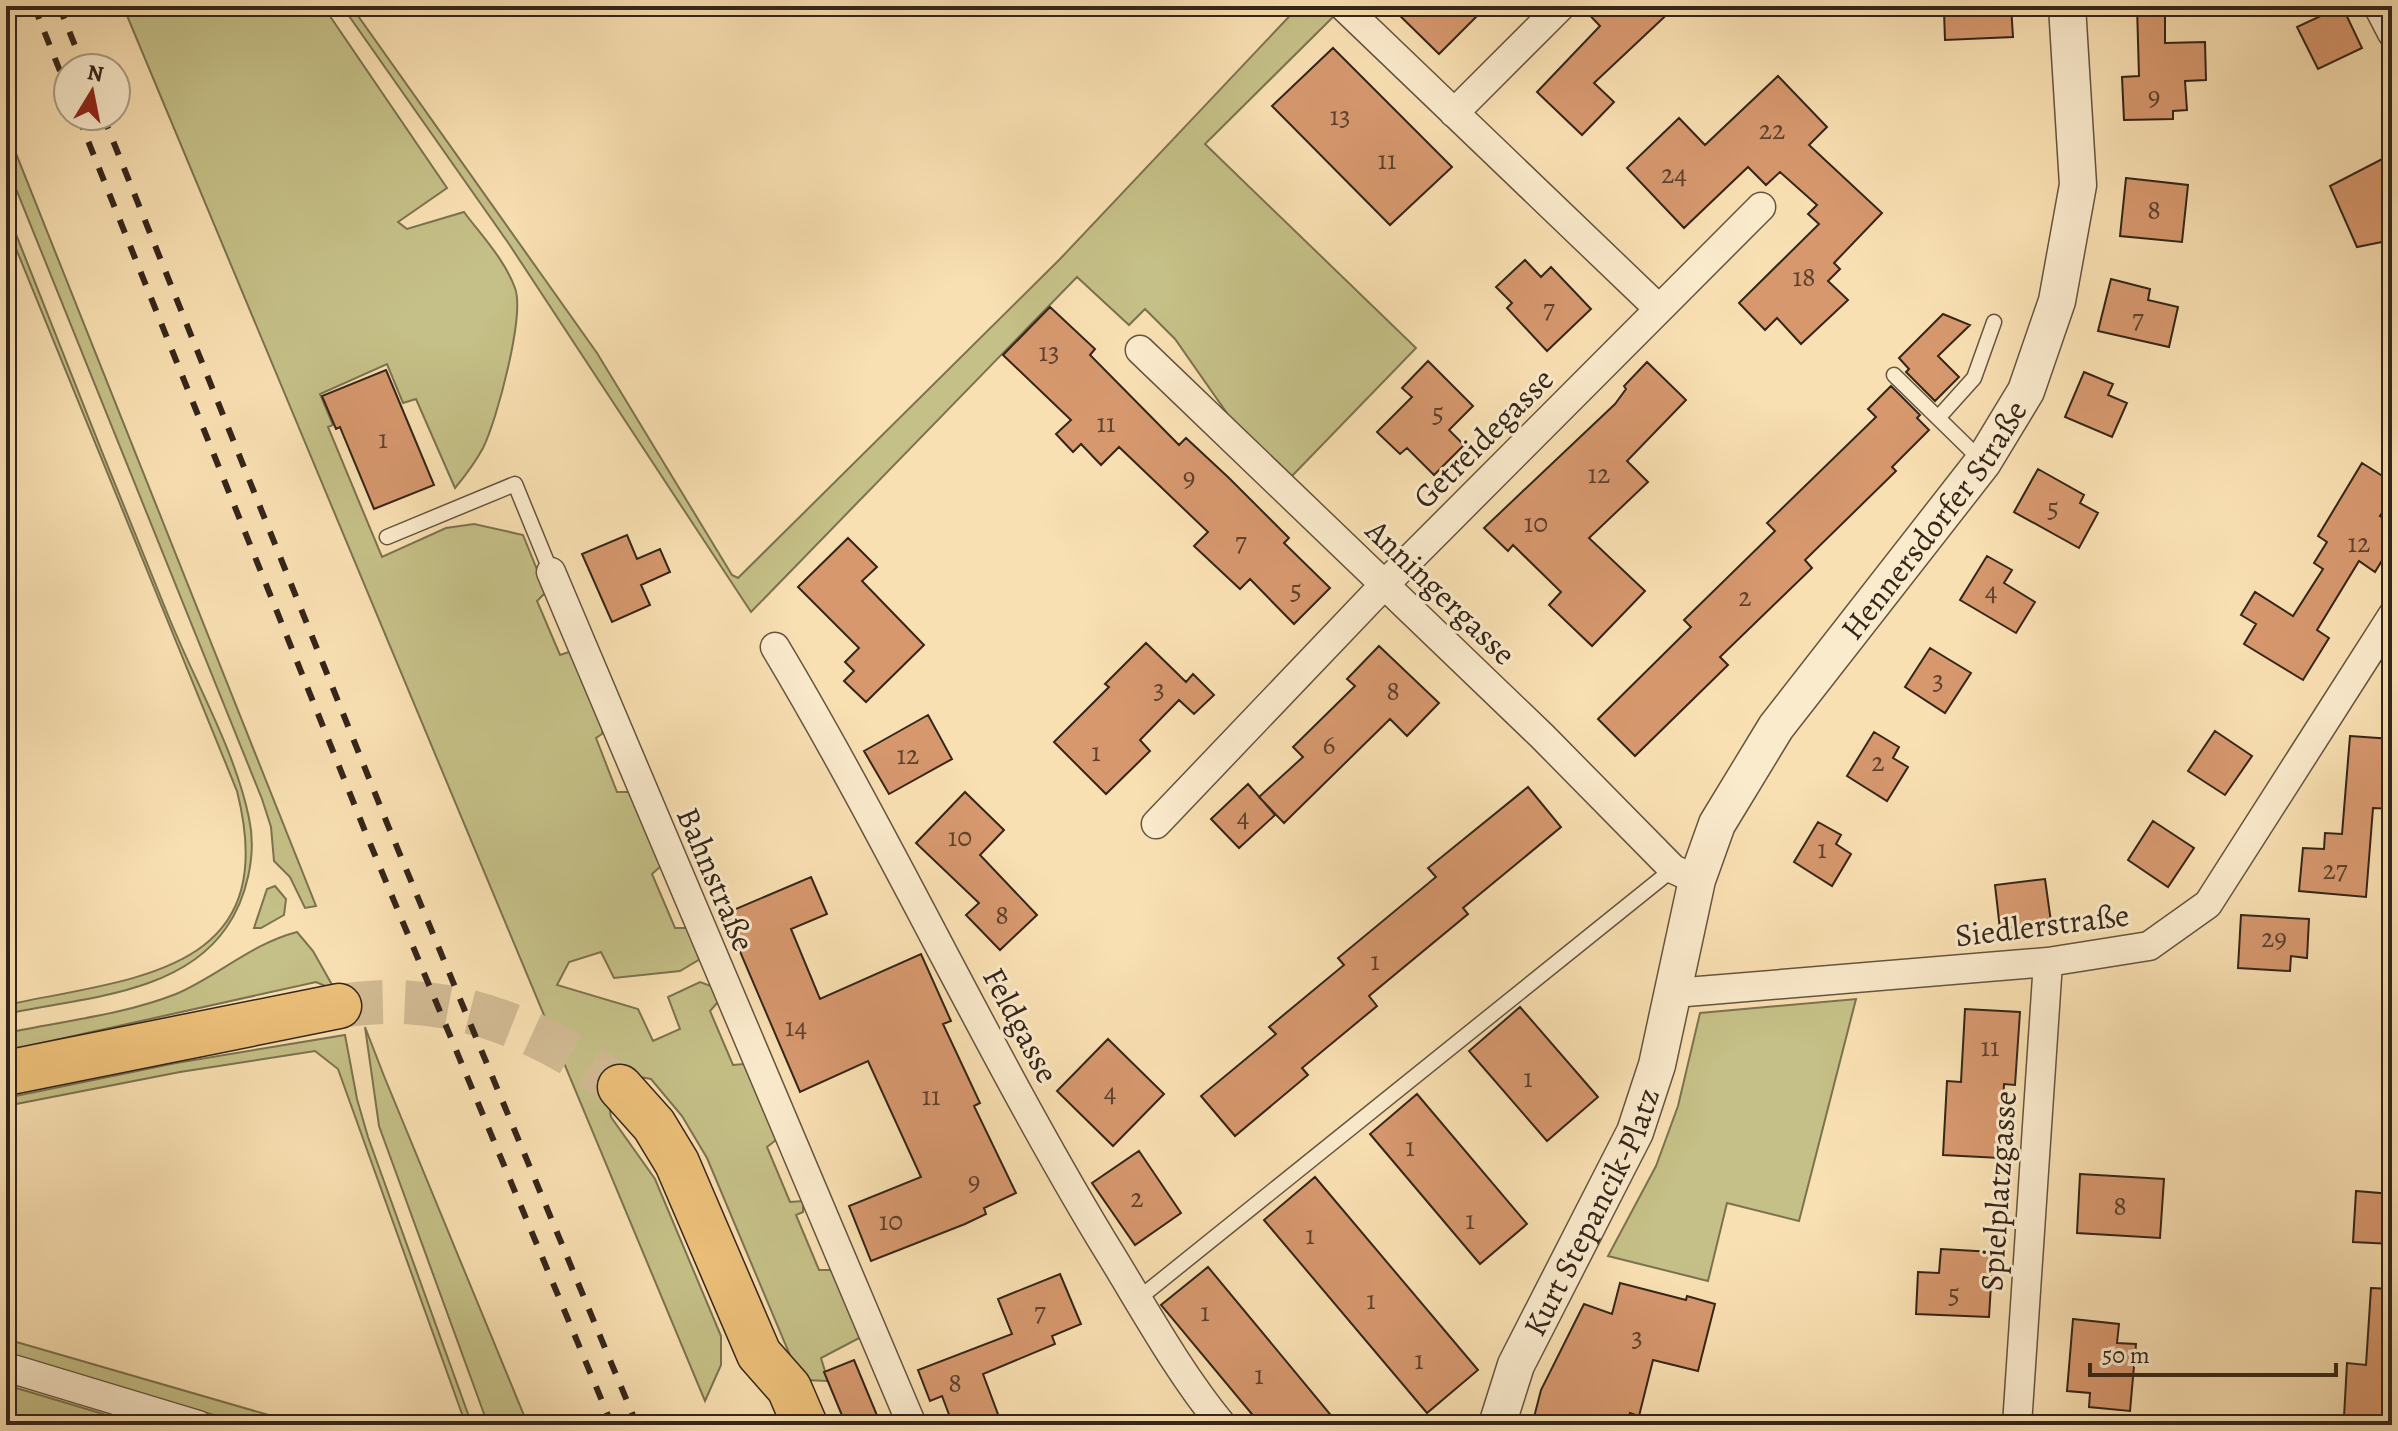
<svg xmlns="http://www.w3.org/2000/svg" width="2398" height="1431" viewBox="0 0 2398 1431" font-family="Alegreya,serif">
<style>
.green{fill:#c5c087;stroke:#7c7250;stroke-width:2}
.building{fill:#d7986e;stroke:#34251a;stroke-width:2}
.lines{fill:none;stroke-linecap:round;stroke-linejoin:round}
.primary-tunnel{stroke:#d2bb94;stroke-width:44;stroke-dasharray:44 22;stroke-linecap:butt}
.service-casing{stroke:#655440;stroke-width:17}
.minor-casing{stroke:#655440;stroke-width:31}
.tertiary-casing{stroke:#655440;stroke-width:39}
.primary-casing{stroke:#34251a;stroke-width:47}
.service{stroke:#fbebcd;stroke-width:14}
.minor{stroke:#fbebcd;stroke-width:28}
.tertiary{stroke:#fbebcd;stroke-width:36}
.primary{stroke:#ecc079;stroke-width:44}
.rail{stroke:#34251a;stroke-width:6;stroke-dasharray:14 14;stroke-linecap:butt}
.labels{text-anchor:middle;dominant-baseline:central;stroke-width:6;stroke-linejoin:round;paint-order:stroke}
.number-label{font-size:28px;fill:#5d422f}
.street-label{font-size:32px;fill:#34251a;stroke:#fbebcd}
</style>
<rect width="100%" height="100%" fill="#f9e0b2"/>
<filter id="stains"><feTurbulence type="fractalNoise" baseFrequency=".0025" numOctaves="4"/><feColorMatrix values="0 0 0 0 .2 0 0 0 0 .09 0 0 0 0 .02 0 0 0 .5 -.17"/></filter>
<radialGradient id="worn" r=".72"><stop offset=".6" stop-color="#630" stop-opacity="0"/><stop offset="1" stop-color="#630" stop-opacity=".3"/></radialGradient>
<path class="green" d="M123,6H323L447,188L398,222L407,229L464,212C481,235 505,260 515,288C525,315 497,420 483,448C475,463 465,476 455,488L416,399L403,403L387,364L320,394L333,425L328,427L382,557L446,528L474,524L523,535L546,592L537,601L560,655L569,652L573,656L603,728L602,734L596,738L617,792H630L661,866L652,874L675,928H688L700,959L680,971L614,978L601,952L569,962L557,985L638,1009L653,1041L680,1029L668,997L700,982L711,986L718,1002L710,1011L733,1065L744,1064L776,1140L767,1147L790,1202L803,1201V1212L796,1215L819,1270H831L863,1336L821,1358L828,1381L804,1380L797,1372L707,1158L682,1116L651,1079L634,1076C621,1089 606,1098 611,1117L655,1179L721,1336V1365L705,1401Z
M342,6H351L597,353L732,575L738,578L1060,259L1299,6H1329L1337,13L1205,144L1416,348L1290,478L1236,426L1175,339L1145,309L1129,325L1077,277L751,612L509,244Z
M6,130L11,141L316,906L305,908L290,877L274,861L271,827L262,799L6,164Z
M6,209C59,345 113,480 168,615C194,680 235,750 249,818C257,854 247,898 226,928C180,995 79,998 6,1014V1005C138,977 283,973 237,791L6,224Z
M275,886L286,899L284,915L261,928H254L267,889Z
M297,932L313,951L335,990L316,982L6,1051V1033C62,1021 123,1015 176,994C218,976 251,944 297,932Z
M1856,999L1799,1221L1727,1203L1708,1281L1608,1256L1656,1166L1678,1106L1700,1013Z
M365,1027L384,1076L528,1425H488L487,1422L379,1126Z
M345,1035L357,1099L368,1137L472,1425H466L338,1069L315,1051L180,1072L6,1106V1098L176,1063Z
M6,1339L303,1425H248L6,1354Z
M13,1387L140,1425H15V1416L6,1413V1394Z"/>
<path class="building" d="M1390,6H1487L1439,54Z
M1581,6H1676L1594,83L1614,102L1582,135L1537,92L1600,26Z
M1958,6H2011L2013,37L1945,40L1944,11L1958,10Z
M2137,6H2165V43L2205,42L2206,80L2185,81L2187,110L2173,111V119L2124,120L2122,77L2139,76Z
M2342,6L2362,48L2318,69L2297,27Z
M1333,48L1452,167L1390,225L1272,106Z
M1778,76L1827,127L1809,145L1882,213L1834,263L1840,269L1828,281L1848,300L1801,344L1777,318L1765,330L1739,303L1819,224L1808,214L1817,205L1780,172L1766,185L1748,167L1684,228L1627,168L1679,118L1705,145Z
M2392,154V240L2357,247L2330,186Z
M2126,178L2188,185L2182,242L2120,236Z
M1525,260L1541,277L1551,267L1591,309L1547,351L1507,308L1512,303L1496,287Z
M2111,279L2150,289L2148,300L2178,307L2169,347L2098,331Z
M1050,307L1095,349L1090,355L1179,445L1186,438L1229,478L1289,538L1284,543L1330,588L1294,624L1250,579L1240,589L1194,546L1208,532L1119,447L1101,465L1081,444L1073,452L1056,434L1071,420L1003,355Z
M1943,314L1970,325L1938,356L1959,377L1935,401L1906,372L1909,369L1899,358Z
M1428,361L1473,406L1449,430L1464,445L1434,475L1407,448L1400,454L1377,432L1412,397L1402,388Z
M1647,362L1686,400L1627,461L1648,482L1589,538L1645,591L1592,646L1549,605L1561,592L1513,545L1508,551L1484,528L1615,404L1626,389L1624,386Z
M386,370L434,485L374,509L340,427L336,429L322,396Z
M2084,372L2113,384L2108,395L2127,403L2112,437L2065,417Z
M1891,386L1920,415L1917,418L1929,430L1892,467L1896,471L1805,560L1812,568L1720,657L1728,665L1635,756L1598,719L1691,627L1684,620L1775,531L1767,523L1876,417L1868,409Z
M2362,463L2392,482V498L2380,516L2392,524V544L2375,572L2359,561L2317,630L2329,638L2303,680L2244,644L2256,624L2241,615L2255,592L2293,616L2323,569L2314,563L2327,542L2318,536Z
M2038,469L2084,495L2080,503L2098,513L2079,548L2014,512Z
M627,535L637,559L660,549L670,572L641,585L650,605L612,622L582,554Z
M848,538L877,567L862,581L924,645L866,702L844,681L854,671L845,662L859,648L798,587Z
M1987,556L2012,570L2004,583L2035,602L2016,633L1960,600Z
M1146,643L1186,682L1193,674L1214,695L1194,714L1179,700L1140,740L1150,751L1106,794L1054,742L1109,687L1105,684Z
M1379,646L1439,703L1407,736L1390,719L1284,823L1259,797L1303,757L1293,747L1355,686L1347,679Z
M1930,648L1971,673L1945,713L1905,687Z
M928,715L952,759L889,794L864,751Z
M2215,731L2252,756L2225,795L2188,771Z
M1874,732L1899,747L1893,758L1908,767L1887,801L1847,776Z
M2350,736L2392,739V809L2373,808L2366,897L2299,891L2303,848L2324,849L2325,833L2342,834Z
M1248,784L1275,815L1239,848L1211,819Z
M1528,787L1561,827L1463,908L1468,914L1369,996L1377,1006L1302,1068L1308,1075L1235,1136L1201,1096L1276,1034L1269,1027L1344,965L1338,958L1436,877L1428,868Z
M965,792L1004,830L980,855L1037,915L1000,950L966,915L979,903L916,843Z
M2153,821L2194,848L2168,887L2128,860Z
M1818,822L1841,835L1836,844L1851,854L1832,886L1794,862Z
M811,877L827,914L791,929L820,999L921,954L951,1021L943,1024L980,1103L974,1106L1016,1193L984,1208L986,1214L965,1224L871,1261L849,1206L921,1177L868,1061L800,1092L724,914Z
M2045,879L2051,922L2000,929L1995,885Z
M2241,915L2309,919L2307,958L2291,956L2290,971L2238,968Z
M1520,1007L1598,1097L1547,1141L1469,1051Z
M1965,1009L2020,1012L2015,1085L2004,1084L2000,1158L1943,1155L1947,1081L1961,1082Z
M1108,1039L1164,1094L1113,1146L1057,1091Z
M1417,1094L1527,1224L1480,1264L1370,1134Z
M1139,1151L1181,1213L1135,1245L1092,1183Z
M2080,1174L2164,1179L2160,1238L2077,1233Z
M1315,1177L1478,1370L1427,1413L1264,1220Z
M2356,1191L2392,1194V1244L2353,1242Z
M1941,1249L1993,1252L1989,1317L1916,1314L1918,1272L1939,1273Z
M1208,1267L1339,1425H1261L1161,1305Z
M1060,1274L1081,1324L1052,1336L1055,1344L983,1374L1002,1425H953L942,1396L930,1401L918,1370L1012,1334L998,1299Z
M1620,1283L1686,1300L1687,1296L1715,1304L1698,1371L1653,1360L1639,1416L1630,1413L1627,1425H1532L1541,1390L1584,1304L1612,1314Z
M2371,1288L2392,1289V1420L2344,1417L2347,1363L2366,1365Z
M2073,1319L2119,1324L2117,1343L2136,1344L2130,1411L2089,1407L2090,1393L2067,1391Z
M854,1360L881,1425H846L824,1372Z"/>
<g class="lines">
<path class="primary-tunnel" d="M339,1006C443,989 537,1025 620,1087"/>
<g class="service-casing">
<path id="service" d="M1894,375L1983,462
M1938,418L1974,378L1994,322
M387,537L515,484L551,572
M1138,1299L1673,869"/>
</g>
<g class="minor-casing">
<path id="minor" d="M1343,6L1659,309
M2378,6L2392,33
M1454,113L1561,6
M1140,350L1542,736L1673,869L1697,880
M551,572L912,1425
M775,647C891,841 986,1048 1103,1242C1141,1303 1176,1369 1222,1425
M1156,824L1384,585L1761,207
M1674,993L2048,962L2149,946L2208,904L2392,616
M6,1367L198,1425
M2017,1425L2048,962"/>
</g>
<g class="tertiary-casing">
<g id="tertiary">
<path id="s1" d="M1497,1425L1516,1365L1635,1132L1657,1065L1697,880L1717,824L1776,727L1983,462L2026,391L2057,301L2078,185L2067,6"/>
</g>
</g>
<g class="primary-casing">
<path id="primary" d="M6,1073L339,1006
M620,1087L654,1125L677,1163L759,1354L789,1388L805,1425"/>
</g>
<use href="#service" class="service"/>
<use href="#minor" class="minor"/>
<use href="#tertiary" class="tertiary"/>
<use href="#primary" class="primary"/>
<path class="rail" d="M34,6L68,91
M59,6L84,68
M78,116L367,836L612,1425
M103,116L389,828L637,1425"/>
</g>
<g class="labels">
<g class="number-label">
<text x="2154" y="96">9</text>
<text x="1340" y="116">13</text>
<text x="1772" y="130">22</text>
<text x="1387" y="160">11</text>
<text x="1674" y="174">24</text>
<text x="2154" y="210">8</text>
<text x="1804" y="277">18</text>
<text x="1549" y="309">7</text>
<text x="2138" y="319">7</text>
<text x="1049" y="352">13</text>
<text x="1438" y="413">5</text>
<text x="1106" y="423">11</text>
<text x="383" y="439">1</text>
<text x="1599" y="474">12</text>
<text x="1189" y="477">9</text>
<text x="2053" y="508">5</text>
<text x="1536" y="523">10</text>
<text x="1241" y="542">7</text>
<text x="2359" y="543">12</text>
<text x="1296" y="590">5</text>
<text x="1991" y="591">4</text>
<text x="1745" y="597">2</text>
<text x="1938" y="680">3</text>
<text x="1159" y="689">3</text>
<text x="1393" y="691">8</text>
<text x="1329" y="745">6</text>
<text x="1096" y="752">1</text>
<text x="908" y="755">12</text>
<text x="1878" y="762">2</text>
<text x="1243" y="817">4</text>
<text x="960" y="837">10</text>
<text x="1822" y="849">1</text>
<text x="2335" y="870">27</text>
<text x="1002" y="915">8</text>
<text x="2274" y="938">29</text>
<text x="1375" y="961">1</text>
<text x="796" y="1027">14</text>
<text x="1990" y="1047">11</text>
<text x="1528" y="1078">1</text>
<text x="1110" y="1092">4</text>
<text x="931" y="1096">11</text>
<text x="1410" y="1147">1</text>
<text x="974" y="1181">9</text>
<text x="1137" y="1198">2</text>
<text x="2120" y="1206">8</text>
<text x="1470" y="1220">1</text>
<text x="891" y="1221">10</text>
<text x="1310" y="1235">1</text>
<text x="1954" y="1294">5</text>
<text x="1371" y="1300">1</text>
<text x="1040" y="1312">7</text>
<text x="1205" y="1312">1</text>
<text x="1637" y="1337">3</text>
<text x="1419" y="1360">1</text>
<text x="1259" y="1375">1</text>
<text x="955" y="1383">8</text>
</g>
<g class="street-label">
<text transform="translate(1483 438) rotate(-45)">Getreidegasse</text>
<text stroke="none"><textPath href="#s1" startOffset="1018">Hennersdorfer Straße</textPath></text>
<text transform="translate(1441 592) rotate(44)">Anningergasse</text>
<text transform="translate(716 879) rotate(67)">Bahnstraße</text>
<text transform="translate(2042 925) rotate(-7)">Siedlerstraße</text>
<text transform="translate(1021 1025) rotate(62)">Feldgasse</text>
<text transform="translate(1998 1191) rotate(-86)">Spielplatzgasse</text>
<text stroke="none"><textPath href="#s1" startOffset="234">Kurt Stepancik-Platz</textPath></text>
</g>
</g>
<rect width="2398" height="1431" fill="none" stroke="#f9e0b2" stroke-width="32"/>
<rect x="8" y="8" width="2382" height="1415" fill="none" stroke="#34251a" stroke-width="4"/>
<rect x="16" y="16" width="2366" height="1399" fill="none" stroke="#34251a" stroke-width="2"/>
<g transform="translate(92 92) rotate(10)"><circle r="38" fill="#fbebcd" stroke="#ab9c85" stroke-width="2"/>
<path d="M0-6L14 30L0 20L-14 30Z" fill="#8f2418"/>
<text y="-12" font-size="22" font-weight="bold" text-anchor="middle" fill="#34251a">N</text>
</g>
<path d="M2090 1363v12h246v-12" fill="none" stroke="#34251a" stroke-width="4"/>
<text x="2102" y="1363" font-size="24" fill="#34251a" stroke="#fbebcd" stroke-width="6" paint-order="stroke">50 m</text>
<rect width="100%" height="100%" filter="url(#stains)"/>
<rect width="100%" height="100%" fill="url(#worn)"/>
</svg>
